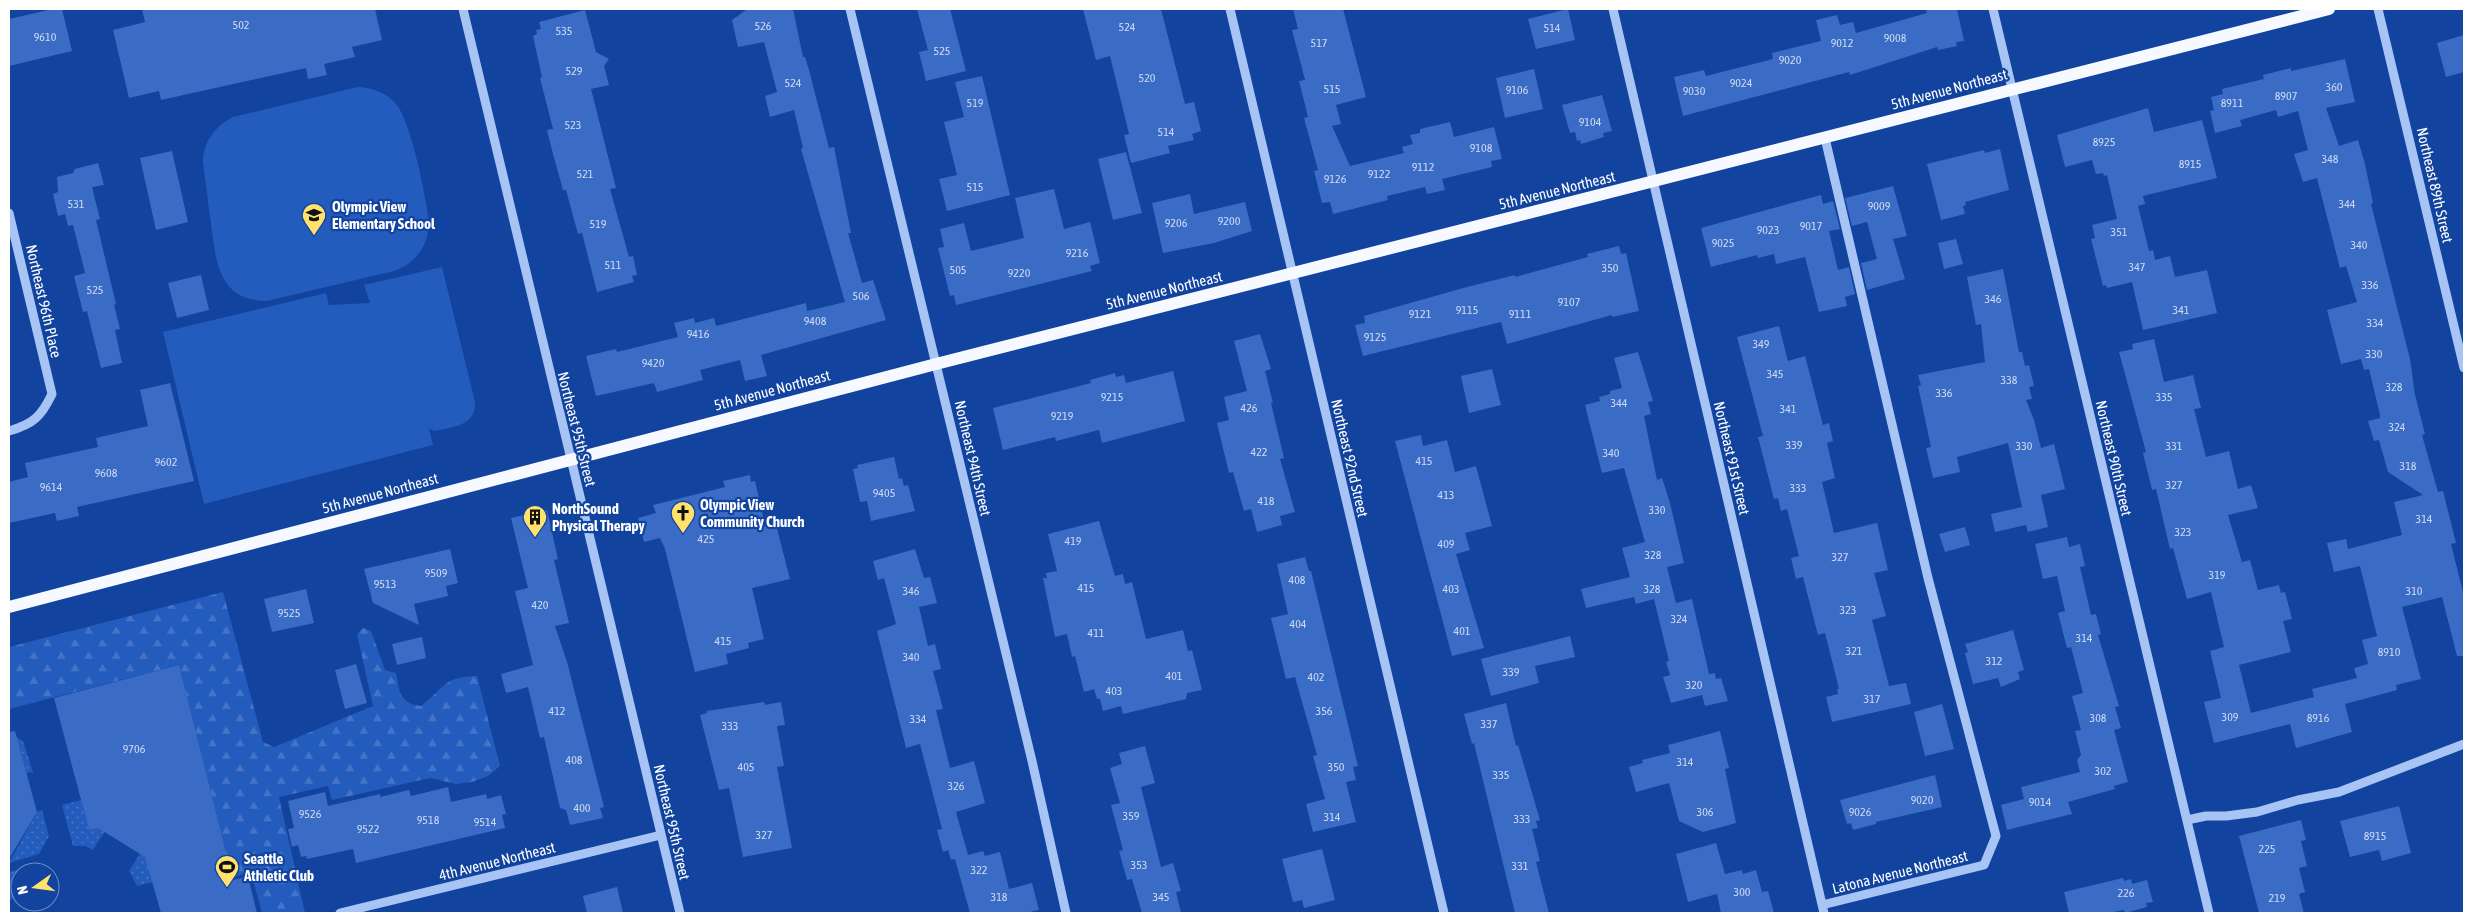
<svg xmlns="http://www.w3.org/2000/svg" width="2473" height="922" viewBox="0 0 2473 922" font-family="'Asap Condensed',sans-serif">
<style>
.green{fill:#245cbd}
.forest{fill:url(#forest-firs)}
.garden{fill:url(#garden-dots)}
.building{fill:#3a6cc6}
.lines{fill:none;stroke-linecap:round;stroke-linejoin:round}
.minor{stroke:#a8c4f5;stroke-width:9}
.major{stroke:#f6f9ff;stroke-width:12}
.labels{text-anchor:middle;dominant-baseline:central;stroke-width:4.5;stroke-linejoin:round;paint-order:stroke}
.number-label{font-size:12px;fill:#cedaf1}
.street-label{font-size:15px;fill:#fff;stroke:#11439f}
.poi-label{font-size:15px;font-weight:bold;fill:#fff;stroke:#11439f;text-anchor:start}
</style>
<defs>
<pattern id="forest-firs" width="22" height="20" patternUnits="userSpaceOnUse" patternTransform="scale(1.25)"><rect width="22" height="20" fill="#245cbd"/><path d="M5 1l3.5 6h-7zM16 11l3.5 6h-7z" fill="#4574c7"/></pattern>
<pattern id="garden-dots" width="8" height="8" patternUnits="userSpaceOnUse" patternTransform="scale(1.25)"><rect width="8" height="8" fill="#245cbd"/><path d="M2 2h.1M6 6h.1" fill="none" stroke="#4574c7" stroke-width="1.8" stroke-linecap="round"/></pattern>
</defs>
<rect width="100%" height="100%" fill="#11439f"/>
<path class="green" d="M358,87C373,88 387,93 396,104C411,121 426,197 429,221C429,244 417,263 394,271L267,301C218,301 216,261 211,224C208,204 206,183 203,163C203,142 215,126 233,117Z
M442,267L475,402C476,426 453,427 434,431L429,428L433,445L204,504L163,332L326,293L329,305L370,303L364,285Z"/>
<path class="forest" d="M223,592L263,742L274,747L373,706L357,634L363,628L371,631L385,670L396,673C400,692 399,703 421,706C445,688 442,677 477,676L500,766L488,776L472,782L456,784L430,778L332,800L328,786L279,797L305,913H262L251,872L232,877L179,665L9,709V647Z"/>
<path class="garden" d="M9,733L23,741L33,772L26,773L19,745L9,748Z
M81,800L89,830L108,826L93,850L86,846H73L62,805Z
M42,810L49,836L39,854L9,863L37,812Z
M143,849L229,863L137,886L129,871Z
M33,865L29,872H20V887L13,899L9,900V872Z"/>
<path class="building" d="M53,9H62L72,51L9,66V19Z
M142,9H375L382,40L352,47L355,57L324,64L327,75L308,79L306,68L161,100L159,91L129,98L113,30L145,22Z
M754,9H793L803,57H805L809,70L829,148L834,147L851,233H848L862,283L873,280L886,320L761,355L767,376L745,381L740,360L700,370L703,380L657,392L654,383L596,396L586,356L616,349L617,352L678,337L674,323L694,318L695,323L714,318L716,326L806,303L807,311L845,302L801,149L803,148L794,110L770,117L765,96L777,92L764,42L738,47L732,20L746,10Z
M917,9H950L966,71L926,81L919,52L928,50Z
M1083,9H1161L1185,104L1194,102L1201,131L1192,134L1194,140L1168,146L1170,153L1131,163L1124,135L1129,134L1110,56L1096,60Z
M1293,9H1343L1366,97L1336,105L1341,124L1332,126L1350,166L1404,153L1402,147L1413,144L1410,135L1420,133V129L1450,122L1454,137L1494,127L1502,159L1491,161L1492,167L1442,179L1445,190L1427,194L1425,187L1387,196L1388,200L1333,214L1330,202L1322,203L1314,171L1318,170L1304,118L1308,117L1299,81L1305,80L1292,30L1298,29Z
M1568,9L1575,40L1536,49L1528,19Z
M1926,9H1957L1964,41L1956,42L1957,46L1938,50L1937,47L1850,75L1849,72L1683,116L1674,77L1704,70L1706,76L1773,59L1772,53L1821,41L1816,20L1837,15L1840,25L1853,22L1856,33L1927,13Z
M585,10L596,52L609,59L604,66L609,85L591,89L616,188L610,189L629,257L633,256L637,275L632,276L634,282L597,292L582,233L578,234L566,190H563L553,154L547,130L553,129L540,78L542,77L533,36L537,34L536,30L541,29L539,22Z
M2464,35V72L2446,77L2437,43Z
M2345,59L2355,102L2326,108L2339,146L2358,140L2365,164L2373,203L2371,204L2410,359L2415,395L2425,434L2422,435L2438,492L2443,491L2456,543L2451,544L2464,596V656H2457L2442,597L2402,607L2421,679L2396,685L2397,690L2345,704L2352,732L2296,748L2290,724L2214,743L2204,702L2221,698L2210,651L2224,647L2211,592L2187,599L2173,548L2170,549L2156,489L2152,490L2143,453L2146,452L2119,352L2133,349L2132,344L2154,339L2164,382L2193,375L2201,408L2194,409L2206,457L2229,451L2238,489L2251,485L2258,508L2228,515L2242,562L2250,560L2258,590L2279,585L2281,593L2285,592L2292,619L2283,621L2291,652L2239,665L2251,713L2314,697L2312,689L2357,678L2354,668L2368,664L2362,640L2377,636L2360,566L2334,572L2327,543L2346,539L2348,549L2402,535L2394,502L2423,495L2388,472L2379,440L2374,441L2368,421L2380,418V415L2369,369L2364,370L2361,359L2341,364L2327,310L2357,302L2346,266L2340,268L2317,178L2303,182L2294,154L2308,150L2298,111L2278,117L2276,110L2240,120L2242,126L2215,133L2210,111L2214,110L2211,97L2223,94L2222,89L2264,79L2263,75L2291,68V71Z
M1534,69L1543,109L1505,118L1496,78Z
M982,76L1010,195L947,211L939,179L957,175L944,122L964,117L955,82Z
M1602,95L1612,131L1603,133L1604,137L1581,144L1580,140L1577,141L1575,132L1570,133L1562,105Z
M2148,108L2154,132L2202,120L2217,178L2143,196L2145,204L2138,206L2149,251L2153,250L2155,260L2170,256L2175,277L2207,270L2217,313L2143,330L2132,282L2107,288L2106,285L2103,286L2091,239L2095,238L2092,225L2117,219L2107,175L2104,176L2103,173L2096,174L2092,160L2065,167L2057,135Z
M2000,149L2009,190L1965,202L1966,205L1963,206L1965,214L1941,220L1927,164L1984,150L1985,153Z
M172,151L188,222L156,230L140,158Z
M1126,152L1142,213L1113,220L1098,159Z
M98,163L104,185L92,187L100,219L96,220L116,304L114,305L120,329L115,330L122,363L101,368L87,311L83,312L74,276L85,273L73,225L68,226L65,214L58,216L53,194L58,192L57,177L73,173L75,169Z
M1893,186L1907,236L1893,239L1905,279L1867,290L1861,263L1877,259L1867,222L1852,226L1845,198Z
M1054,189L1064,229L1090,222L1100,263L1090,266L1092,271L956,305L954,295L950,296L938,248L944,247L940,229L964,223L971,251L1024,238L1015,198Z
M1190,194L1194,214L1245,202L1252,231L1214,243L1163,253L1152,203Z
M1821,195L1823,204L1833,201L1840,229L1829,231L1838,270L1849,267L1855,294L1845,297L1847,306L1819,312L1805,257L1776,264L1774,254L1758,258L1757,255L1711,267L1701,228Z
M1956,239L1963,264L1944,269L1938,243Z
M1619,246L1621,254L1626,253L1639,311L1612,317V315L1507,344L1501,322L1363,356L1355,325L1365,323L1364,316L1467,287L1515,275V277L1588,257L1587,254Z
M2003,269L2019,352H2022L2025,366L2029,365L2034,386L2029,387L2032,399L2026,400L2034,420L2041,448L2054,444L2065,489L2041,495L2048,527L2028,532L2026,525L1995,532L1991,514L2022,507L2008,443L1957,457L1960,472L1933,478L1926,448L1931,447L1918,386L1921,385L1918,375L1985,362L1981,324L1976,325L1967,277Z
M201,275L209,310L177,318L168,283Z
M1779,326L1788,361L1805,356L1823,425L1829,423L1833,441L1827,443L1835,478L1822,482L1834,533L1877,523L1888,570L1874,573L1886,616L1872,620L1889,686L1906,683L1911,704L1832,722L1826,697L1838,694L1837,689H1839L1825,633L1818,635L1803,577L1796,579L1791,558L1799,556L1787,509L1781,511L1778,498L1774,499L1758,437L1763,436L1737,337Z
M1260,334L1271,369L1265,371L1273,403H1271L1284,458L1280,459L1295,512L1280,516L1282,525L1257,532L1251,509L1244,511L1233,472L1229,473L1217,423L1229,420L1224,397L1247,391L1234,341Z
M1638,352L1653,401L1648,402L1651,414L1644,416L1657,480L1662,478L1670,503L1684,563L1667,567L1676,603L1692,599L1709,674L1715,673L1716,679L1721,678L1728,701L1705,706L1702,695L1671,703L1663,677L1670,675L1666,662L1669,661L1654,599L1636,604L1634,597L1586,608L1581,589L1630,577L1622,548L1645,542L1624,468L1602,473L1585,405L1600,401L1599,397L1610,394V391L1622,388L1614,358Z
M1492,369L1501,405L1469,413L1461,376Z
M1173,371L1185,421L1102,443L1099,430L1056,441L1055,437L1003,450L993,408L1091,383L1090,380L1115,373L1116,377L1124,375L1126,383Z
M170,383L194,481L77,507L79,516L57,521L55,513L9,523V482L28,477L25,463L98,447L96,438L148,426L140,390Z
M1421,435L1423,446L1447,440L1455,472L1476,466L1492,526L1465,533L1470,550L1456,554L1484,648L1452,656L1395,441Z
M894,457L899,479L902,478L904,486L908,485L915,511L871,521L867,501L860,502L853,469L858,468L857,465Z
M750,475L751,482L755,481L764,520L774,517L790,579L752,588L764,639L748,643L749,648L726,654L728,664L695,672L665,549L660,538L644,542L638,518L656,513L653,505L725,487L723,481Z
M547,510L558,559L554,560L569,623L555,626L567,662L604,807L600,808L603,818L570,825L566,810L560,808L544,737L540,738L528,687L506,693L501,674L533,665L515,591L528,588L511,518Z
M1099,521L1115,576L1123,574L1125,584L1132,582L1146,639L1183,630L1188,651L1192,650L1202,690L1187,693L1186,699L1123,714L1121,706L1103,711L1100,699H1097L1094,689L1084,692L1075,656L1072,657L1067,634L1055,637L1043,578H1047L1046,573L1057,571L1048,534Z
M1965,527L1970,545L1945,552L1939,534Z
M2067,537L2069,547L2080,544L2085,566L2080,567L2091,615L2096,614L2101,634L2098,635L2119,706L2115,707L2121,728L2114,730L2128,782L2114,786L2115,789L2068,802L2072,814L2007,830L2001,805L2024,799L2021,787L2080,772L2077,760L2081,755L2075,731L2081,730L2072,696L2083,693L2071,647L2067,648L2058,613L2065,611L2057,576L2043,579L2035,544Z
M450,549L458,583L446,586L448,596L414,604L419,625L373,603L364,569Z
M915,549L924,578L930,577L937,603L919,607L928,646L935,644L941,669L933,671L943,709L936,710L950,768L974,761L985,803L956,812L968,855L983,851L985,856L1000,852L1009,889L1032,883L1039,910L1026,913H970L955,859L951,860L948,850L943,852L937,830L942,829L920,744L906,748L905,744L877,631L896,624L884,578L878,580L873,561Z
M1305,557L1309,571H1311L1358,766L1353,767L1356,780L1346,782L1356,822L1313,832L1306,804L1325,799L1313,756L1317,755L1295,677L1286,679L1271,618L1288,614L1277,564Z
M306,589L314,623L272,632L264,599Z
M2013,630L2024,670L2018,672L2020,679L2001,687L1998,678L1973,684L1965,653L1968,652L1965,644Z
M1570,636L1575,657L1535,666L1539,683L1491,696L1481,659Z
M422,637L426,658L397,665L392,644Z
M356,664L367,703L345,709L335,670Z
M179,665L233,880L248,877L257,913H161L145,857L98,828L89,830L54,698Z
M764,702L765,705L781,702L785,725L777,726L784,766L777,767L792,848L743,857L729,788L719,790L700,715L707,713V711Z
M1506,703L1516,746L1518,745L1540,820L1536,821L1538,828L1532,829L1540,861L1536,862L1549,913H1515L1474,743L1472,744L1464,714Z
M1942,704L1954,749L1925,756L1914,712Z
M15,731L37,812L9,859V732Z
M1720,731L1729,768L1725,769L1736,823L1703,832L1679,821L1669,783L1636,792L1629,767L1643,763L1642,760L1670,753L1668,745Z
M1145,746L1155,783L1141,787L1161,867L1173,863L1181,891L1176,892L1181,913H1142L1132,879L1127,880L1119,851L1123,850L1111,805L1120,803L1110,768L1122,764L1119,753Z
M1935,775L1942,807L1876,822V824L1853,830L1851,823L1847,824L1840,800Z
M448,787L451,802L486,794L487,799L501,795L506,814L502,815L505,828L356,863L353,849L307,859L306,856L301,857L298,845L292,847L288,829L294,828L288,801L325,792L328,806L380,794V797L409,790L411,796Z
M2399,806L2411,853L2382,861L2379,850L2350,857L2340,821Z
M2301,820L2306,840L2301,841L2307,866L2299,868L2305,892L2299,894L2304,913H2259L2239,836Z
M1716,843L1725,874L1742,870L1743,874L1756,870L1762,892L1768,891L1774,913H1721L1717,894L1688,902L1676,854Z
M1322,849L1335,900L1304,908L1302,900L1293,902L1282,859Z
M2123,878L2124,881L2131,879L2132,884L2147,880L2153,902L2146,903L2147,907L2125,913L2124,910L2109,913H2069L2064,892Z
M617,887L623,913H587L583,896Z"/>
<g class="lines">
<path class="minor" d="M463,9L680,913
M850,9L1032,761L1066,913
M1230,9L1444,913
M1613,9L1824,913
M1993,9L2209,913
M2378,9L2464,368
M9,213L52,394C41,417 33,424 9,431
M2187,820L2206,816H2226L2257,812L2298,800L2339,792L2464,744
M1822,905L1984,865L1996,836L1928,578L1825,138
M340,913L661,835"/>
<path class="major" d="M9,607L936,364L2329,9"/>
</g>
<defs>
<g id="school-pin" transform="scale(1.25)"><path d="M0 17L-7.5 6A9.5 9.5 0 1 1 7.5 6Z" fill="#ffe16c" stroke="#11439f"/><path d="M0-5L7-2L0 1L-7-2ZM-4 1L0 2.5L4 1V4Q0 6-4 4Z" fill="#111"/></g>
<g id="church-pin" transform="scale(1.25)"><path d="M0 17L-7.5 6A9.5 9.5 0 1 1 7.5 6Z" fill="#ffe16c" stroke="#11439f"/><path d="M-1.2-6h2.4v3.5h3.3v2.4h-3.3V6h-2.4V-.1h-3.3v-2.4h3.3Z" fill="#111"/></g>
<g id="building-pin" transform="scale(1.25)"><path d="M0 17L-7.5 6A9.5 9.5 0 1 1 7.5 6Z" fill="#ffe16c" stroke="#11439f"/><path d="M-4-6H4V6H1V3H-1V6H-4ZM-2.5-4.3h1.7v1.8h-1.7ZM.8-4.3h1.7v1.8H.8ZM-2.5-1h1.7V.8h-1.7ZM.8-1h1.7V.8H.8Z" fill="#111"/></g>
<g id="stadium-pin" transform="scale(1.25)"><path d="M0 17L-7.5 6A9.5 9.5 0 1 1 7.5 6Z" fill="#ffe16c" stroke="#11439f"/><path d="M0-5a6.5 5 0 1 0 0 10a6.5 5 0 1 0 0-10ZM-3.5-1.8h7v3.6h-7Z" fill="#111"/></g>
</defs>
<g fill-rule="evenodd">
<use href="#school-pin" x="314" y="215"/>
<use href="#church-pin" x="683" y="513"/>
<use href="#building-pin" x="535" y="517"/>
<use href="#stadium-pin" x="227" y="867"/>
</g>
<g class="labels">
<g class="number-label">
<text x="241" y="25">502</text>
<text x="763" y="26">526</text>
<text x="1127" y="27">524</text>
<text x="1552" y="28">514</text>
<text x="564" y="31">535</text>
<text x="45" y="37">9610</text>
<text x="1895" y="38">9008</text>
<text x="1319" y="43">517</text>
<text x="1842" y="43">9012</text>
<text x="942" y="51">525</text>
<text x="1790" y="60">9020</text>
<text x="574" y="71">529</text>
<text x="1147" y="78">520</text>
<text x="793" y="83">524</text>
<text x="1741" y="83">9024</text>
<text x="2334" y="87">360</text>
<text x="1332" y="89">515</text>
<text x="1517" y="90">9106</text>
<text x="1694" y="91">9030</text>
<text x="2286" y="96">8907</text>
<text x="975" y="103">519</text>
<text x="2232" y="103">8911</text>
<text x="1590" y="122">9104</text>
<text x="573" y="125">523</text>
<text x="1166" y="132">514</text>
<text x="2104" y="142">8925</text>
<text x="1481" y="148">9108</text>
<text x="2330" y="159">348</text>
<text x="2190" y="164">8915</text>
<text x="1423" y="167">9112</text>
<text x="585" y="174">521</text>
<text x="1379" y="174">9122</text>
<text x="1335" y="179">9126</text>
<text x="975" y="187">515</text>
<text x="76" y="204">531</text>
<text x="2347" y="204">344</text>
<text x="1879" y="206">9009</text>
<text x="1229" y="221">9200</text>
<text x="1176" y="223">9206</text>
<text x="598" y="224">519</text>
<text x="1811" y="226">9017</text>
<text x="1768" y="230">9023</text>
<text x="2119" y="232">351</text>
<text x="1723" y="243">9025</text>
<text x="2359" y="245">340</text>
<text x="1077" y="253">9216</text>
<text x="613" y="265">511</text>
<text x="2137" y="267">347</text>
<text x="1610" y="268">350</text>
<text x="958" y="270">505</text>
<text x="1019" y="273">9220</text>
<text x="2370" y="285">336</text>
<text x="95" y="290">525</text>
<text x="861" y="296">506</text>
<text x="1993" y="299">346</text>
<text x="1569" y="302">9107</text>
<text x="1467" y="310">9115</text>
<text x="2181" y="310">341</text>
<text x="1420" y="314">9121</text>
<text x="1520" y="314">9111</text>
<text x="815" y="321">9408</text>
<text x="2375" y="323">334</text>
<text x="698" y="334">9416</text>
<text x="1375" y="337">9125</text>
<text x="1761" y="344">349</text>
<text x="2374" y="354">330</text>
<text x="653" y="363">9420</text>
<text x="1775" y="374">345</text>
<text x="2009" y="380">338</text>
<text x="2394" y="387">328</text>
<text x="1944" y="393">336</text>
<text x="1112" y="397">9215</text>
<text x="2164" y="397">335</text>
<text x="1619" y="403">344</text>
<text x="1249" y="408">426</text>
<text x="1788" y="409">341</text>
<text x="1062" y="416">9219</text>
<text x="2397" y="427">324</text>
<text x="1794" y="445">339</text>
<text x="2024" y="446">330</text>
<text x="2174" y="446">331</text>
<text x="1259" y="452">422</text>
<text x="1611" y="453">340</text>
<text x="1424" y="461">415</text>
<text x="166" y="462">9602</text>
<text x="2408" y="466">318</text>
<text x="106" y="473">9608</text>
<text x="2174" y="485">327</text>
<text x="51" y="487">9614</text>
<text x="1798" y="488">333</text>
<text x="884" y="493">9405</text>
<text x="1446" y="495">413</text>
<text x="1266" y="501">418</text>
<text x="1657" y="510">330</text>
<text x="2424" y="519">314</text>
<text x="2183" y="532">323</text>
<text x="706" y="539">425</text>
<text x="1073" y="541">419</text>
<text x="1446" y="544">409</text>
<text x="1653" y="555">328</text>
<text x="1840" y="557">327</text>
<text x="436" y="573">9509</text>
<text x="2217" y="575">319</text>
<text x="1297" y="580">408</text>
<text x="385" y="584">9513</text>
<text x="1086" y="588">415</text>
<text x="1451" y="589">403</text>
<text x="1652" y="589">328</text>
<text x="911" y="591">346</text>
<text x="2414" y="591">310</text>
<text x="540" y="605">420</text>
<text x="1848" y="610">323</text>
<text x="289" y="613">9525</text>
<text x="1679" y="619">324</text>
<text x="1298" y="624">404</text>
<text x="1462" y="631">401</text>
<text x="1096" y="633">411</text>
<text x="2084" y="638">314</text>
<text x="723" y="641">415</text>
<text x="1854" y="651">321</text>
<text x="2389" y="652">8910</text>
<text x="911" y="657">340</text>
<text x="1994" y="661">312</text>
<text x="1511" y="672">339</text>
<text x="1174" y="676">401</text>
<text x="1316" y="677">402</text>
<text x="1694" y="685">320</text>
<text x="1114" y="691">403</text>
<text x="1872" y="699">317</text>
<text x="557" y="711">412</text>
<text x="1324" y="711">356</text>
<text x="2230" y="717">309</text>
<text x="2098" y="718">308</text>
<text x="2318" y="718">8916</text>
<text x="918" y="719">334</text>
<text x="1489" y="724">337</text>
<text x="730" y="726">333</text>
<text x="134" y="749">9706</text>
<text x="574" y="760">408</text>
<text x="1685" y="762">314</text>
<text x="746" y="767">405</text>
<text x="1336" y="767">350</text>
<text x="2103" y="771">302</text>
<text x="1501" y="775">335</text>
<text x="956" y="786">326</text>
<text x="1922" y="800">9020</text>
<text x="2040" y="802">9014</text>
<text x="582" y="808">400</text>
<text x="1705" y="812">306</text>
<text x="1860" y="812">9026</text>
<text x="310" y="814">9526</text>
<text x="1131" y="816">359</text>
<text x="1332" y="817">314</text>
<text x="1522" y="819">333</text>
<text x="428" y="820">9518</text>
<text x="485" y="822">9514</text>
<text x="368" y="829">9522</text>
<text x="764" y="835">327</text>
<text x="2375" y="836">8915</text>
<text x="2267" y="849">225</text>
<text x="1139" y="865">353</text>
<text x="1520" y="866">331</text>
<text x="979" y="870">322</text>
<text x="1742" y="892">300</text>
<text x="2126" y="893">226</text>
<text x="999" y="897">318</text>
<text x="1161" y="897">345</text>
<text x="2277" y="898">219</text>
</g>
<g class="street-label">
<text transform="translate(1949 89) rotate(-15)">5th Avenue Northeast</text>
<text transform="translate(2435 185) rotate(77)">Northeast 89th Street</text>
<text transform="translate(1557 190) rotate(-14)">5th Avenue Northeast</text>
<text transform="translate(1164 290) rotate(-14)">5th Avenue Northeast</text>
<text transform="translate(44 301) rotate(77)">Northeast 96th Place</text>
<text transform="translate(772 390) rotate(-15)">5th Avenue Northeast</text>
<text transform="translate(577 429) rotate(76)">Northeast 95th Street</text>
<text transform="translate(973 458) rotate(77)">Northeast 94th Street</text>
<text transform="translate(1350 458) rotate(77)">Northeast 92nd Street</text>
<text transform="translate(1732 458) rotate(77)">Northeast 91st Street</text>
<text transform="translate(2114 458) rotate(77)">Northeast 90th Street</text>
<text transform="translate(380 493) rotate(-15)">5th Avenue Northeast</text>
<text transform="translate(672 822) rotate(77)">Northeast 95th Street</text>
<text transform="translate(497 861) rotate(-14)">4th Avenue Northeast</text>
<text transform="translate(1900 872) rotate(-14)">Latona Avenue Northeast</text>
</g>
<g class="poi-label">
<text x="332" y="206">Olympic View<tspan x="332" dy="17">Elementary School</tspan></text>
<text x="700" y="504">Olympic View<tspan x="700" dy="17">Community Church</tspan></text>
<text x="552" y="508">NorthSound<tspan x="552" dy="17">Physical Therapy</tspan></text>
<text x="244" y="858">Seattle<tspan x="244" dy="17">Athletic Club</tspan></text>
</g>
</g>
<rect width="2473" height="922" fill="none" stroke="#ffffff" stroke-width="20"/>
<g transform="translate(35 887) rotate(256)"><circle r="24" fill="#11439f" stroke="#708ec5"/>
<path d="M0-4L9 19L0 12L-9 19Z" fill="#ffe16c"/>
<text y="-8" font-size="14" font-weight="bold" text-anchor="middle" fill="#ffffff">N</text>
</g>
</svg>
